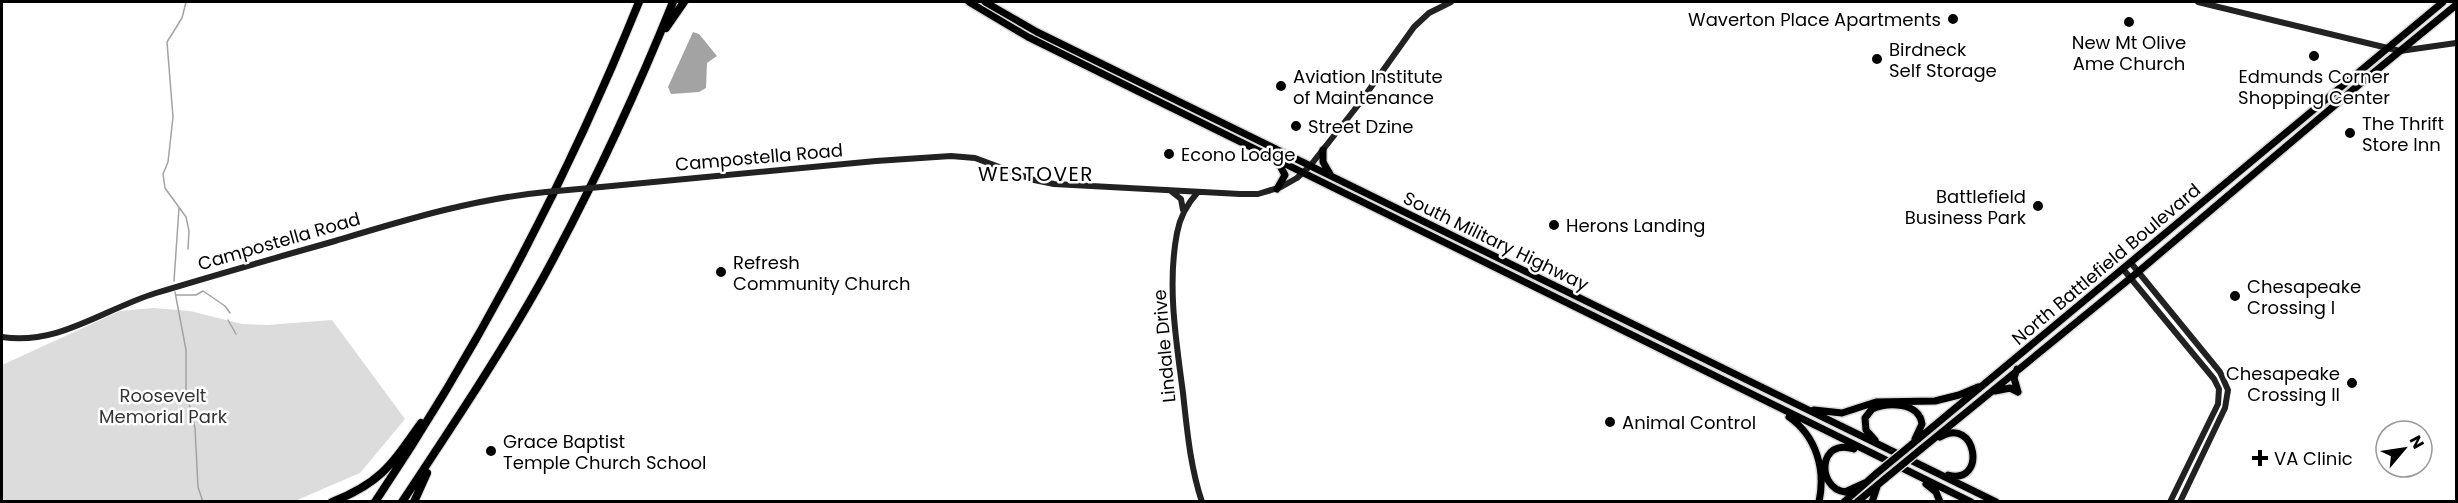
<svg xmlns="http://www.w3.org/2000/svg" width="2458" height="503" viewBox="0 0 2458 503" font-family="Poppins,sans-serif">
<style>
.green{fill:#dcdcdc}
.water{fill:#a3a3a3}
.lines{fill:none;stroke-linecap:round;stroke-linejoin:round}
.stream{stroke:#a3a3a3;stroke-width:1.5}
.primary-casing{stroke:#dbdbdb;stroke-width:10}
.highway-casing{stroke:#dbdbdb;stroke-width:10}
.secondary{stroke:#222;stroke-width:6}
.primary{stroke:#000;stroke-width:7}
.highway{stroke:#000;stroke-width:8}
.primary-bridge-casing{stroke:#dbdbdb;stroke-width:10;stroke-linecap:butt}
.secondary-bridge{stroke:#222;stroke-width:6}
.primary-bridge{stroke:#000;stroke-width:7}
.poi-dot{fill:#000;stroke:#fff;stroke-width:2}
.labels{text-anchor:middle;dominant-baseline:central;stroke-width:5;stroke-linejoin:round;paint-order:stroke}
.poi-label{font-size:18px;fill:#000;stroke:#fff;text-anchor:start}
.street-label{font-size:18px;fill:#000;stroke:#fff}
.park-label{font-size:18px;fill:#333;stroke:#fff}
.neighbourhood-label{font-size:20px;letter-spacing:1.5px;fill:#000;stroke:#fff}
</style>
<rect width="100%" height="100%" fill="#fff"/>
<path class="green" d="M153,308L190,311L242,324L267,325L332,320L405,419L360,473L295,501H2V365L120,311Z"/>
<path class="water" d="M693,32L699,34L717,56L707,63L706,88L699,92L671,94L668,87Z"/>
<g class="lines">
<path class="stream" d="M186,2L182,18L167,42L173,117L168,162L163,174L165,188L186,217L189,231L188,249
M174,281L179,208
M175,292L186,350V391L195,428L198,487L203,502
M176,295H196L203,291L225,306L230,313
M228,320L236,334"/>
<g class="primary-casing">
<path id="primary" d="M969,2L1028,37L1971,502
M985,2L1037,32L1996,502
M1323,150V162L1330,174
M1277,189L1285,175L1278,162
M2017,369L2014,378L2018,392
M1995,391L2010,388L2018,392
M1814,410L1842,413L1876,402L1935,401L1959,395L1978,387
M1789,417C1816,436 1826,469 1819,502
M1940,437C1977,415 1987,486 1948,475
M1875,440L1866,430L1865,418L1872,409C1888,402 1919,402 1922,424L1915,439
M1911,445L2443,2
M1854,449C1818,437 1816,488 1845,492L1867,482
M1920,450L2138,272L2361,83L2456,5
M1926,484L1936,492L1940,502
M1844,502L1877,473
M1857,502L1886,478
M1872,502L1877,487"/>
</g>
<g class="highway-casing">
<path id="highway" d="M666,28L684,2
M332,502C381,483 392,464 421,423
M375,502C481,344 568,178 639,2
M402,502C451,428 500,355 543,278C592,188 635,96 673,2
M414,502L427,473"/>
</g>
<path class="secondary" d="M2198,2L2400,51L2456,43
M601,187L876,161L951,156L975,158L1034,180L1054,184L1240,194H1258L1281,187L1297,178L1310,166L1359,104L1414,27L1429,13L1451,2
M1172,192L1181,199L1183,210
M1198,192C1187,204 1180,216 1177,233C1167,285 1176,340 1183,393C1187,429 1190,466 1202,502
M2131,263L2220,372L2228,390L2225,408L2180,502
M2123,269L2214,379L2219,389L2218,404L2170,502
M2,337C58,346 104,309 156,293C215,275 275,258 335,241C405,220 473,199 546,192"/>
<use href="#primary" class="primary"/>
<use href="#highway" class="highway"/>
<g class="primary-bridge-casing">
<path id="primary-bridge" d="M1877,473L1911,445
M1886,478L1920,450"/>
</g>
<path class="secondary-bridge" d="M546,192L601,187"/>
<use href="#primary-bridge" class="primary-bridge"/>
</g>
<g class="poi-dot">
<circle cx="1953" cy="19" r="6"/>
<circle cx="2129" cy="22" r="6"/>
<circle cx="2314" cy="56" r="6"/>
<circle cx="1877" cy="59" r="6"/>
<circle cx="1281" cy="86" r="6"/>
<circle cx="1296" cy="126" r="6"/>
<circle cx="2350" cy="133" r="6"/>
<circle cx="1169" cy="154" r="6"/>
<circle cx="2038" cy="206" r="6"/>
<circle cx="1554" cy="225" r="6"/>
<circle cx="721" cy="272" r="6"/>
<circle cx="2235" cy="296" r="6"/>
<circle cx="2352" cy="383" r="6"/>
<circle cx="1610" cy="422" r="6"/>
<circle cx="491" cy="451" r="6"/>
<path d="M2257 449h6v6h6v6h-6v6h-6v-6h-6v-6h6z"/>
</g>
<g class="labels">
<g class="poi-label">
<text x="1941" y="19" text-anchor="end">Waverton Place Apartments</text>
<text x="2129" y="42" text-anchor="middle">New Mt Olive<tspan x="2129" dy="21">Ame Church</tspan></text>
<text x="1889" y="49">Birdneck<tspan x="1889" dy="21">Self Storage</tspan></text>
<text x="1293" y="76">Aviation Institute<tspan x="1293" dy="21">of Maintenance</tspan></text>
<text x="2314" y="76" text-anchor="middle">Edmunds Corner<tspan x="2314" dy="21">Shopping Center</tspan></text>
<text x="2362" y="123">The Thrift<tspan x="2362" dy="21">Store Inn</tspan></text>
<text x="1308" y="126">Street Dzine</text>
<text x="1181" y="154">Econo Lodge</text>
<text x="2026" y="196" text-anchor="end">Battlefield<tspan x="2026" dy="21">Business Park</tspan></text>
<text x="1566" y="225">Herons Landing</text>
<text x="733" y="262">Refresh<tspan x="733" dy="21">Community Church</tspan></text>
<text x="2247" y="286">Chesapeake<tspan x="2247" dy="21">Crossing I</tspan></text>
<text x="2340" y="373" text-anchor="end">Chesapeake<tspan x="2340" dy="21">Crossing II</tspan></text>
<text x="1622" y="422">Animal Control</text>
<text x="503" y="441">Grace Baptist<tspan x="503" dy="21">Temple Church School</tspan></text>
<text x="2274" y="458">VA Clinic</text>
</g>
<g class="street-label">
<text transform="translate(759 157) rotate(-5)">Campostella Road</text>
<text transform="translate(279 241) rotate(-16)">Campostella Road</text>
<text transform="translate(1496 241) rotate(26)">South Military Highway</text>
<text transform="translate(2106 264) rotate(-40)">North Battlefield Boulevard</text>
<text transform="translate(1164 346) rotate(-95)">Lindale Drive</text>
</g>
<g class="park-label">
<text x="163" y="395">Roosevelt<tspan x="163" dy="21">Memorial Park</tspan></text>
</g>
<g class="neighbourhood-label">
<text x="1036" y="174">WESTOVER</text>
</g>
</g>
<rect width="2458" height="503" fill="none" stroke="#000000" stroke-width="6"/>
<g transform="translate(2404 449) rotate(61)"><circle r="28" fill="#ffffff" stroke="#999999" stroke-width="1.5"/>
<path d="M0-4.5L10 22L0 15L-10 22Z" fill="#000000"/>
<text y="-9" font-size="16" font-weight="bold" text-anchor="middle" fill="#000000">N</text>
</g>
</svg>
